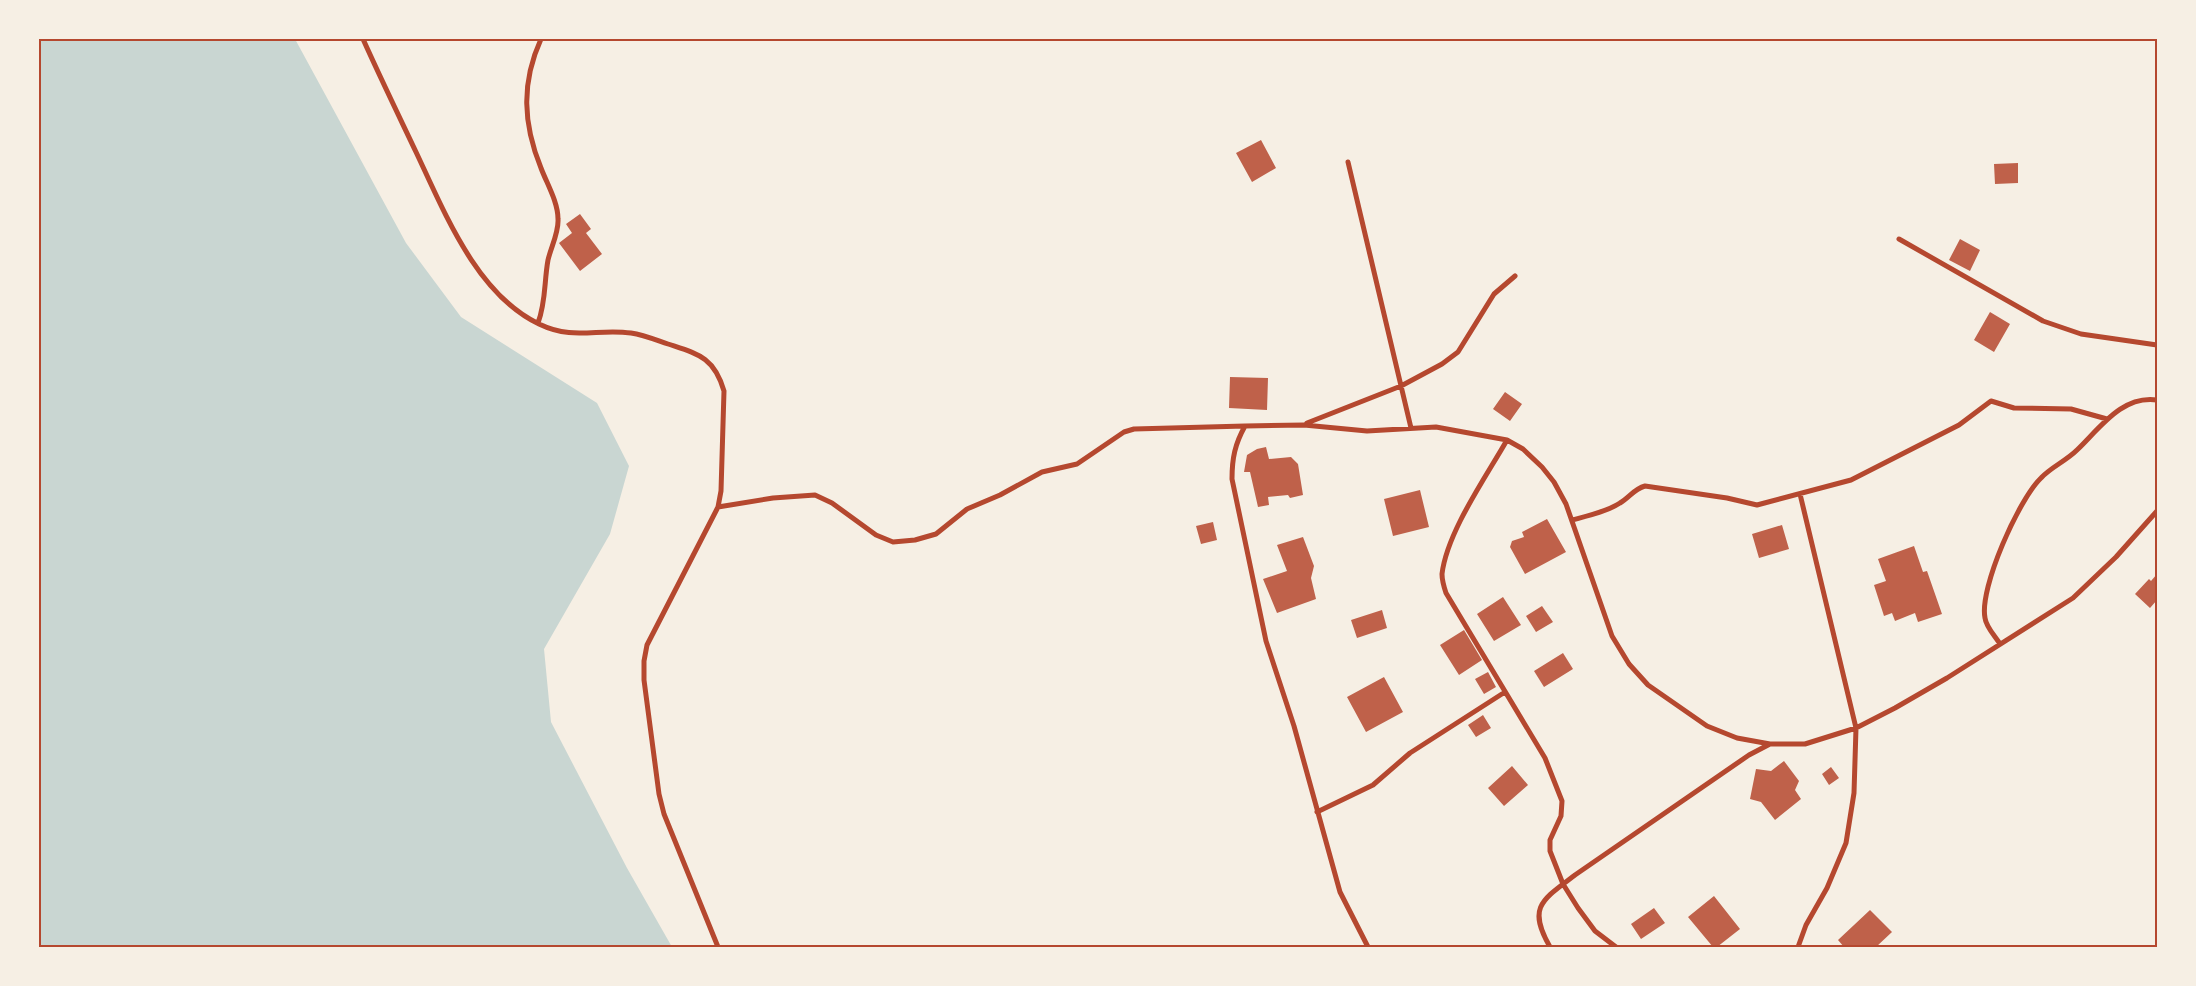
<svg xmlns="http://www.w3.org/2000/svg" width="2196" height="986" viewBox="0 0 2196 986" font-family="Merriweather,serif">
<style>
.water{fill:#c9d6d2}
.building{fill:#bf614a}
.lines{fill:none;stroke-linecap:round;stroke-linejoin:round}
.minor{stroke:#b5482f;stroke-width:5}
.neatline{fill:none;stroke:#b5482f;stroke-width:2}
</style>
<rect width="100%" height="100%" fill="#f6efe4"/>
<path class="water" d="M39,39H295L406,243L461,317L597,403L629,466L610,534L544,649L551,722L627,868L672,947H39Z"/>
<path class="building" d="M1261,140L1276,168L1252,182L1236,153Z
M2018,163V183L1995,184L1994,164Z
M580,214L591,229L586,233L602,254L580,271L559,243L572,233L566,224Z
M1960,239L1980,250L1970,271L1949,260Z
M1990,312L2010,324L1994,352L1974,340Z
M1230,377L1268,378L1267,410L1229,408Z
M1505,392L1522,404L1510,421L1493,409Z
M1266,447L1269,459L1291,457L1298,464L1303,495L1290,498L1288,495L1268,497L1269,505L1258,507L1250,472H1244L1247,455L1257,449Z
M1420,490L1429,527L1393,536L1384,499Z
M1547,519L1566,552L1525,574L1510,547L1512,541L1524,537L1522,532Z
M1213,522L1217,540L1201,544L1196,526Z
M1782,525L1789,549L1759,558L1752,534Z
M1303,537L1314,566L1311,578L1316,599L1277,613L1263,579L1287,571L1277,545Z
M1914,546L1923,572L1927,571L1942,614L1918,622L1915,613L1895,621L1892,613L1884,616L1874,585L1886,581L1878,559Z
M2157,574V600L2150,608L2135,594L2149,579L2151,581Z
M1503,597L1521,625L1494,641L1477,614Z
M1542,606L1553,622L1536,632L1526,616Z
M1382,610L1387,628L1357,638L1351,620Z
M1464,630L1482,660L1459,675L1440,645Z
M1563,653L1573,669L1544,687L1534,671Z
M1488,672L1496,687L1484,694L1475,679Z
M1384,677L1403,712L1366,732L1347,697Z
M1483,715L1491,728L1476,737L1468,725Z
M1784,761L1799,781L1795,790L1801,799L1775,820L1761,802L1750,799L1756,769L1771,771Z
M1512,766L1528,785L1504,806L1488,788Z
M1831,767L1839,778L1829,785L1822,774Z
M1714,896L1740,929L1717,947H1713L1688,917Z
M1654,908L1665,923L1641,939L1631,924Z
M1870,910L1892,932L1876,947H1844L1838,940Z"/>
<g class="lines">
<path class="minor" d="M363,39C380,77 398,114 416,152C444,211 476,294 539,324C574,341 597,328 631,333C644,335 656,340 668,344C698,354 714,357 724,391L721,491L718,507L647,645L644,661V680L659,794L664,814L718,947
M1348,162L1411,428
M1899,239L2043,321L2081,334L2157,345
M538,323C546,302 544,282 548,260C551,247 559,232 558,219C558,202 547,184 541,168C523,124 521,83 541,39
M1307,423L1401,386L1442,364L1458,352L1494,294L1515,276
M1507,440C1486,477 1447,532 1442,574C1442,580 1444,587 1446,593L1545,758L1562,801L1561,816L1550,840V851L1563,884L1578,908L1595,931L1616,947
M718,507L773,498L815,495L832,503L876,535L893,542L915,540L936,534L967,509L1000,495L1042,472L1077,464L1124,432L1134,429L1245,426
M1572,520C1587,516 1606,512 1620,503C1630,497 1634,489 1645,486L1727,498L1757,505L1851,480L1959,425L1991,401L2014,408L2071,409L2107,419
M2000,644C1995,636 1986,627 1985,618C1979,588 2019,499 2041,478C2051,467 2066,461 2077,450C2100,428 2122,395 2157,400
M1317,812L1373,785L1410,753L1505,692
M1368,947L1340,892L1294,726L1266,641L1232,479C1232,458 1235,444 1245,426L1304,425L1367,431L1436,427L1507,440L1523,449L1542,467L1554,482L1566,504L1612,636L1629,664L1648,685L1707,726L1737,738L1770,744H1805L1856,728L1895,708L1947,678L2073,598L2116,557L2157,511
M1550,947C1527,907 1542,900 1575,875L1749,755L1770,744
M1798,947L1806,925L1827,888L1846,843L1854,793L1856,728L1800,494"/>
</g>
<rect width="2196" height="986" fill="none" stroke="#f6efe4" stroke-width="80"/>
<rect x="40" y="40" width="2116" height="906" class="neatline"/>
</svg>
